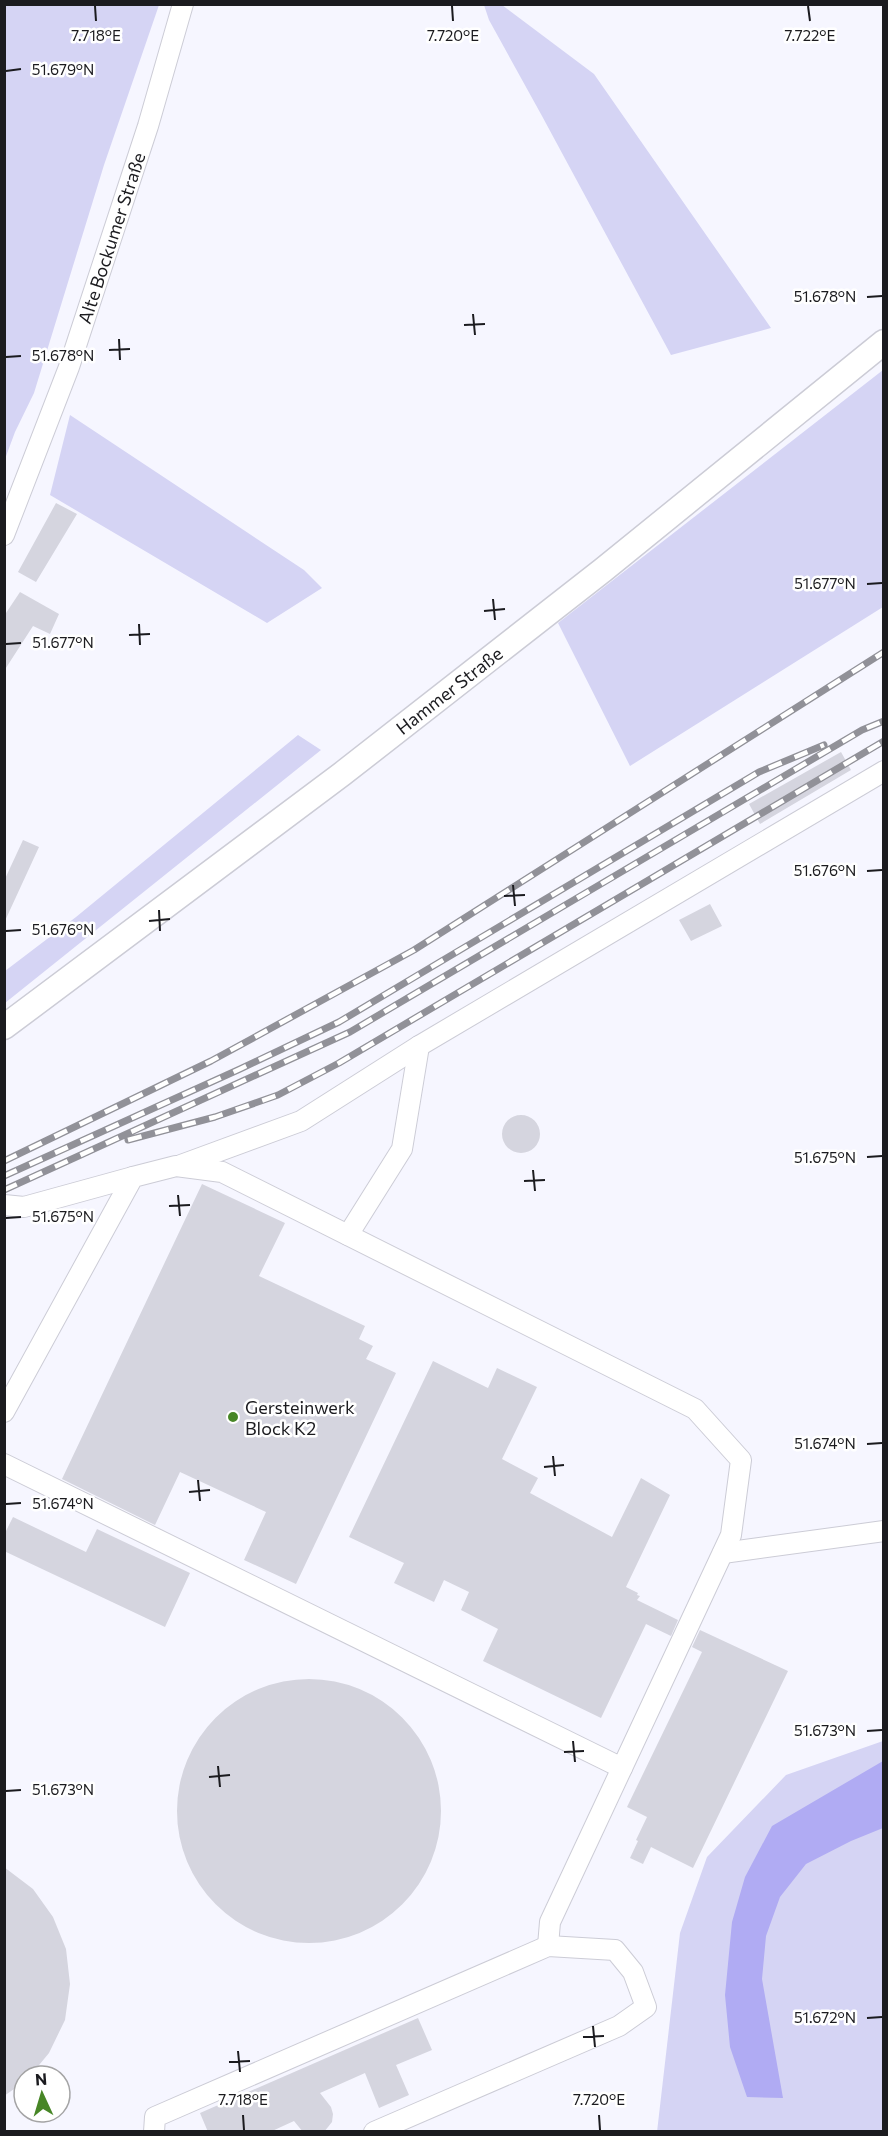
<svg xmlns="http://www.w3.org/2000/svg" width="888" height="2136" viewBox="0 0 888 2136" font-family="Commissioner,sans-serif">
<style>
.green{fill:#d5d4f4}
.water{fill:#b0abf3}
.building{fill:#d5d5df}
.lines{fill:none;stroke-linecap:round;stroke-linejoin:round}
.minor-casing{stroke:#ccccd6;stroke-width:22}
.major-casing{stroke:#ccccd6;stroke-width:27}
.minor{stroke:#fff;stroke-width:20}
.major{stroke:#fff;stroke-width:24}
.rail-casing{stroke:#919198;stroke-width:7}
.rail{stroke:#fff;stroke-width:4.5;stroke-dasharray:14;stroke-linecap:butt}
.ticks{fill:none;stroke:#1b1b1f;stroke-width:2}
.poi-dot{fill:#478626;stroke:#fff;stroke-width:2}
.labels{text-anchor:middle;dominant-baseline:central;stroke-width:5;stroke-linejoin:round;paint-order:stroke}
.street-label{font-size:18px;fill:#1b1b1f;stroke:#fff}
.poi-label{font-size:18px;fill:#1b1b1f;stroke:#fff;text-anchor:start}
.ticks-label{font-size:15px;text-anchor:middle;fill:#1b1b1f;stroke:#fff;stroke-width:5;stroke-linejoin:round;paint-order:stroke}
</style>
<rect width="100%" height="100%" fill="#f6f6ff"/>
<path class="green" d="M5,4L159,5L104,165L34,393L15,432L5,459Z
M484,5H502L594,74L771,328L671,355L542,116L489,20Z
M883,370V607L630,766L558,623Z
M70,415L304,570L322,588L267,623L50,495Z
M298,735L321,750L5,1003V971L76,917Z
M883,1741V2131L657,2132L680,1933L707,1857L786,1775Z"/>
<path class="water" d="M883,1761V1828L851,1841L806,1864L780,1897L766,1936L762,1979L783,2098L747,2097L730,2047L725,1995L732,1922L745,1877L772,1826Z"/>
<path class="building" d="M56,503L77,514L36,582L18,572Z
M20,592L59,614L50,634L33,626L4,671V616Z
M841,752L851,770L760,824L749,804Z
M23,840L39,847L4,923V881Z
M710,904L722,926L691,941L679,920Z
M502 1134a19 19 0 1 1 38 0a19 19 0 1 1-38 0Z
M202,1184L285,1223L259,1276L365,1326L359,1339L373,1346L366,1359L396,1373L296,1584L244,1560L266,1512L180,1472L155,1525L62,1479Z
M433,1361L488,1388L497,1368L537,1387L502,1459L538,1478L530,1493L612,1537L641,1478L670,1495L626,1587L638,1593L637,1595L640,1596L637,1600L678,1620L671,1636L646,1624L601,1718L483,1661L498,1629L461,1610L469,1592L444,1580L434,1602L394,1583L404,1563L349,1537Z
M13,1517L86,1552L97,1529L190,1573L165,1627L4,1551V1535Z
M700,1630L788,1671L693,1868L651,1847L643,1864L630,1858L638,1841L636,1840L647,1817L627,1807L702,1652L692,1647Z
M177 1811a132 132 0 1 1 264 0a132 132 0 1 1-264 0Z
M4,1867L33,1889L53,1917L66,1949L70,1984L65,2020L49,2053L30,2076H24V2082L4,2096Z
M418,2018L432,2050L396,2065L409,2095L379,2108L365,2073L320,2093L331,2107L333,2114L332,2122L324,2132H303L294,2121L270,2132H208L200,2113Z"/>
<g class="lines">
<g class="minor-casing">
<g id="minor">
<path id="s1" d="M4,535L69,367L148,126L183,4"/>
<path d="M181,1165L301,1121L419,1046L884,771"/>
<path d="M4,1205L24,1207L133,1177"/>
<path d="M348,1235L402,1149L419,1046"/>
<path d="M4,1412L133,1177L176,1166L222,1172L695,1409L741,1460L731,1535L622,1768L4,1464"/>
<path d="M723,1553L884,1531"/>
<path d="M548,1946L550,1922L622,1768"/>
<path d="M154,2132L155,2117L548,1946L615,1950L633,1972L646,2007L619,2026L374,2132"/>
</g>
</g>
<g class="major-casing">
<g id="major">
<path id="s2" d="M4,1027L342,774L603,570L884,342"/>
</g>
</g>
<use href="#minor" class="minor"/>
<use href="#major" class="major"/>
<g class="rail-casing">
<path id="rail" d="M128,1140L215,1117L278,1095L339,1063L884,741
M4,1161L211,1061L414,950L884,652
M4,1176L240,1069L339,1022L759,772L824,745
M4,1190L350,1032L862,730L884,721"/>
</g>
<use href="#rail" class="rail"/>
</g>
<path class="ticks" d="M95,6L96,21M452,6L453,21M808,6L810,21M6,71L21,69M867,297L882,296M473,314L475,335M464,325L485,324M119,339L120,360M109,350L130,349M6,357L21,356M867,584L882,583M493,599L495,620M484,611L505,609M139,624L140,645M129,635L150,634M6,644L21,643M867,871L882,870M513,885L515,906M504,896L525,895M159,910L160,931M149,921L170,919M6,931L21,930M867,1157L882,1156M533,1170L535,1191M524,1181L545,1180M178,1195L180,1216M169,1206L190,1205M6,1218L21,1217M867,1444L882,1443M553,1456L555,1476M544,1467L564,1465M198,1480L200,1501M189,1492L210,1490M6,1504L21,1503M867,1731L882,1730M573,1741L575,1762M564,1752L584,1751M218,1766L220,1787M209,1777L230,1775M6,1791L21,1790M867,2018L882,2017M593,2026L595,2047M583,2037L604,2036M238,2051L240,2072M229,2062L250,2061M243,2115L244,2130M599,2115L600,2130"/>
<circle class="poi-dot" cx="233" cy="1417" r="6"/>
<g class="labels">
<g class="street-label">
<text stroke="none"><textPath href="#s1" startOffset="316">Alte Bockumer Straße</textPath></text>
<text stroke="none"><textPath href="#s2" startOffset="558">Hammer Straße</textPath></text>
</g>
<g class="poi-label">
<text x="245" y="1407">Gersteinwerk<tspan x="245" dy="21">Block K2</tspan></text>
</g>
</g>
<g class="ticks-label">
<text x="96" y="41">7.718°E</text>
<text x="453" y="41">7.720°E</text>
<text x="810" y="41">7.722°E</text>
<text x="63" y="75">51.679°N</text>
<text x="825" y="302">51.678°N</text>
<text x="63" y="361">51.678°N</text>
<text x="825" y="589">51.677°N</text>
<text x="63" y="648">51.677°N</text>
<text x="825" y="876">51.676°N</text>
<text x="63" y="935">51.676°N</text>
<text x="825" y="1163">51.675°N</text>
<text x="63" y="1222">51.675°N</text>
<text x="825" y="1449">51.674°N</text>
<text x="63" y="1509">51.674°N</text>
<text x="825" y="1736">51.673°N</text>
<text x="63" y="1795">51.673°N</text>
<text x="825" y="2023">51.672°N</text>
<text x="243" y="2105">7.718°E</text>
<text x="599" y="2105">7.720°E</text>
</g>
<rect width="888" height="2136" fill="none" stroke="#1b1b1f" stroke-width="12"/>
<g transform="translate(42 2094) rotate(356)"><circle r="28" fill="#ffffff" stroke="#a4a4a5" stroke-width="1.5"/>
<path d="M0-4.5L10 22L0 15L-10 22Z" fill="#478626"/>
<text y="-9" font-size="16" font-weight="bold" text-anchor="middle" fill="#1b1b1f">N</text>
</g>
</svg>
